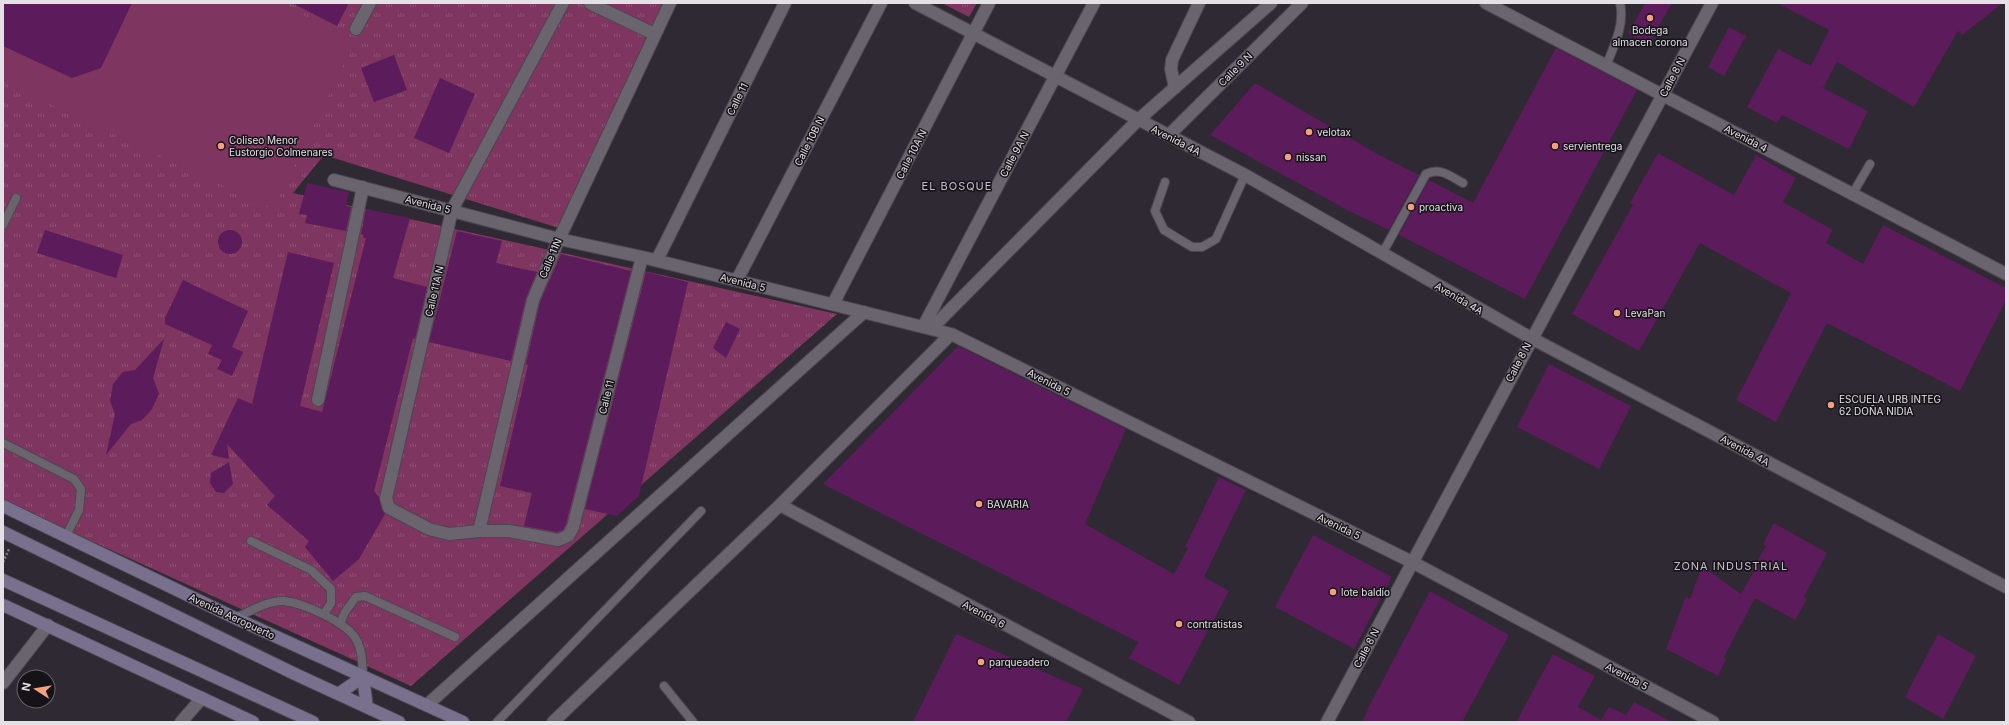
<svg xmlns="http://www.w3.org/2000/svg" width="2009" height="725" viewBox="0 0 2009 725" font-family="Inter,sans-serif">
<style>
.grass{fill:url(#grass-tufts)}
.park{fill:#7e355f}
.building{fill:#5c1b5a}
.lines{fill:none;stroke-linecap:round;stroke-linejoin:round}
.lane-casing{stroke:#4c474f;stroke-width:10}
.street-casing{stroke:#4c474f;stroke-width:14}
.secondary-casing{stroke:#4c474f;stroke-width:14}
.path{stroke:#807c84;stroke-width:2.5;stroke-dasharray:2 2;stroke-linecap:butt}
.lane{stroke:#6a646f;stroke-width:8}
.street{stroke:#6a646f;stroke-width:12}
.secondary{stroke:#79708e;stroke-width:12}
.poi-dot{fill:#f2a080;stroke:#151317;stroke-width:1.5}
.labels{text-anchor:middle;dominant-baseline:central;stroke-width:3;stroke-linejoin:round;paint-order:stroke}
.poi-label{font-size:10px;fill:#e3e0e6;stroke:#151317;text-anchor:start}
.street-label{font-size:10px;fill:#e3e0e6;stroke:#151317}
.neighbourhood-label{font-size:11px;letter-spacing:1px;fill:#c5becb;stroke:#151317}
</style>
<defs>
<pattern id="grass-tufts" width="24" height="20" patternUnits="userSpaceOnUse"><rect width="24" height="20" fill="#7e355f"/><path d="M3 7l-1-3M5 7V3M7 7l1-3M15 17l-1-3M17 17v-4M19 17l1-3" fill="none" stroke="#905276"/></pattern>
</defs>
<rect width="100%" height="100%" fill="#2e2933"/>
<path class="grass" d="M3,3H677L562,229L324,155L293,193L837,314L411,686L3,501Z
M942,3H977L969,17Z"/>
<path class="park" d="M3,3H279L355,41L273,209L3,82Z"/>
<path class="building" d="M3,3H132L101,68L72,78L3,46Z
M292,3H349L337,26Z
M1645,3H1672L1649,43L1628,34Z
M1777,3H2003L1962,35L1958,31L1914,107L1837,62L1823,88L1868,111L1849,149L1782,115L1777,123L1747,107L1778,49L1811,66L1829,30Z
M1729,27L1746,36L1724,76L1708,67Z
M1556,48L1637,90L1525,299L1399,235L1429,180L1473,203Z
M394,55L407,90L374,102L361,68Z
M440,78L475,94L449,153L414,138Z
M1255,83L1381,156L1419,175L1389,230L1349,211L1210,135Z
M1658,153L1734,195L1756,155L1796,178L1783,202L1833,230L1826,243L1863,264L1883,225L2006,288V300L1960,391L1827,323L1776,422L1736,400L1791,293L1700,243L1639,351L1572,314L1633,205L1630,203Z
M307,183L349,192L346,206L351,207L346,231L305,223L307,215L299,214Z
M366,209L410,218L393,278L427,287L415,339L413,338L374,491L379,497L382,510L385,514L359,559L333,581L305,547L309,541L267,505L275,496L227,444L229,459L211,455L238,398L252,404L288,252L334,263L300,406L322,412L366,238H363L364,235L361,234Z
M218 242a12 12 0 1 1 24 0a12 12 0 1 1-24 0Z
M45,230L123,255L116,278L37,253Z
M457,231L502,241L496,263L537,272L526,298L511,361L429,342Z
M561,254L631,271L566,524L563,530L557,532L524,526L532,493L500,486L528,365L526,364L540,302Z
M646,272L688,282L639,496L617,516L585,509Z
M183,280L248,311L232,347L243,352L232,376L217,369L222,360L208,354L212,345L165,324V318Z
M726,322L740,329L726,358L713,348Z
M164,339L153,378L159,394L152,409L142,420L131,424L106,455L115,414L110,401L113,384L123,372L135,370Z
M958,346L1126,429L1085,524L1174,574L1188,548L1185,547L1219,477L1246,490L1204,577L1229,591L1179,685L1129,658L1138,642L823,484Z
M1549,364L1631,406L1599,469L1517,427Z
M229,462L233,484L224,493L216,492L210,483L211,473Z
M1774,523L1827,553L1804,597L1807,599L1795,620L1755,598L1724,657L1726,659L1718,676L1666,649L1686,596L1690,599L1702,566L1741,594L1758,564L1756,563L1766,546L1763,544Z
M1313,535L1392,577L1354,649L1275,607Z
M1430,591L1509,635L1462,722H1362L1368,710H1367Z
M956,634L1083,689L1066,722H913Z
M1938,634L1976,656L1943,719L1905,697Z
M1553,654L1595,676L1578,707L1601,720L1609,707L1626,715L1634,702L1672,722H1516Z"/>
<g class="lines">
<g class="lane-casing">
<path id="lane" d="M1606,66C1614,46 1625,24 1620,3
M1165,182L1155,211L1164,230L1192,247H1202L1216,239L1245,175
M1853,193L1870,164
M3,225L16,198
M1382,254L1426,174C1440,167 1450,176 1463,183
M3,443L74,479L81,489L79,510L66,536
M251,541L311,570L331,589V603L324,614
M235,618C249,612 268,600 284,601C303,603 349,623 357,641C363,652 362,665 363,677
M340,624L345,612L356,597L365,596L455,637
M664,686L693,722
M497,722L701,511"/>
</g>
<g class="street-casing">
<path id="street" d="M563,3L452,210L388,490L386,498L389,508L429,529L449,534L479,531H509L558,540L568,536L573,527L642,257
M590,3L654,34
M915,3L1245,175L1531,338L2006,587
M1486,3L2006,274
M356,29L370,3
M1175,88L1171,69L1172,60L1199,3
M1169,135L1302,3
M334,180L559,239L642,257L951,334L1412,562L1713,722
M657,260L785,3
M737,280L881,3
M833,304L989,3
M923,327L1094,3
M931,329L1138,120L1271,3
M318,400L363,187
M780,505L1189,722
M479,531L533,300L559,239L670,3
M3,683L48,625
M427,705L864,312
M181,722L202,698
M553,722L780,505L951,334
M1327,722L1712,3"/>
</g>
<g class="secondary-casing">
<path id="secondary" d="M3,506L235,618L463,722
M3,532L297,675L399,722
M3,580L313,722
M3,605L253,722
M338,694L363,677L367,707"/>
</g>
<path class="path" d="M3,562L9,549"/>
<use href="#lane" class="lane"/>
<use href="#street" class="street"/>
<use href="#secondary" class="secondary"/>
</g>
<g class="poi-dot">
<circle cx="1650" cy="18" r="4"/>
<circle cx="1309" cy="132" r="4"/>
<circle cx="221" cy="146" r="4"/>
<circle cx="1555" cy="146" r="4"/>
<circle cx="1288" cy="157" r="4"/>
<circle cx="1411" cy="207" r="4"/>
<circle cx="1617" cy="313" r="4"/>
<circle cx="1831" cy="405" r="4"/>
<circle cx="979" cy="504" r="4"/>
<circle cx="1333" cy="592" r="4"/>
<circle cx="1179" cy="624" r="4"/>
<circle cx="981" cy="662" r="4"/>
</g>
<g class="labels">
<g class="poi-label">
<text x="1650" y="30" text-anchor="middle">Bodega<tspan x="1650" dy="12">almacen corona</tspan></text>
<text x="1317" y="132">velotax</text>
<text x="229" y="140">Coliseo Menor<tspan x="229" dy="12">Eustorgio Colmenares</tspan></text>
<text x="1563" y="146">servientrega</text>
<text x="1296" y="157">nissan</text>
<text x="1419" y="207">proactiva</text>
<text x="1625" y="313">LevaPan</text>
<text x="1839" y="399">ESCUELA URB INTEG<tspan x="1839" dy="12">62 DOÑA NIDIA</tspan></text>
<text x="987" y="504">BAVARIA</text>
<text x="1341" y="592">lote baldío</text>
<text x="1187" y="624">contratistas</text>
<text x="989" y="662">parqueadero</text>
</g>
<g class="street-label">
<text transform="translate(1235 69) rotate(-45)">Calle 9 N</text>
<text transform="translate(1672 77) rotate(-62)">Calle 8 N</text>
<text transform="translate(737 99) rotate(-64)">Calle 11</text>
<text transform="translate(1746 138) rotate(27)">Avenida 4</text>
<text transform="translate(1176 140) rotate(27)">Avenida 4A</text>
<text transform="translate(809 141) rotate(-63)">Calle 10B N</text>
<text transform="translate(911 154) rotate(-63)">Calle 10A N</text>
<text transform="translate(1014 154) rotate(-62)">Calle 9A N</text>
<text transform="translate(428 204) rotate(14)">Avenida 5</text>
<text transform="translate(550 258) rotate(-67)">Calle 11N</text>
<text transform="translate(743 282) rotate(14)">Avenida 5</text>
<text transform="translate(434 291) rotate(-77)">Calle 11A N</text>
<text transform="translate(1459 298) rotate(30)">Avenida 4A</text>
<text transform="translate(1518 362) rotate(-62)">Calle 8 N</text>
<text transform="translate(1049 382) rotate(27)">Avenida 5</text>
<text transform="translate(606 397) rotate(-76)">Calle 11</text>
<text transform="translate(1745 450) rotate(28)">Avenida 4A</text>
<text transform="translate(1339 526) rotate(26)">Avenida 5</text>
<text transform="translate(984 614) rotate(28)">Avenida 6</text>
<text transform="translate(232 616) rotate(25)">Avenida Aeropuerto</text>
<text transform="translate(1366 648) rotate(-62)">Calle 8 N</text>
<text transform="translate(1627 676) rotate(28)">Avenida 5</text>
</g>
<g class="neighbourhood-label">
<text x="957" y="186">EL BOSQUE</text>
<text x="1731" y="566">ZONA INDUSTRIAL</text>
</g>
</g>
<rect width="2009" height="725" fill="none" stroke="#e3e0e6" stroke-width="8"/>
<g transform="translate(36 689) rotate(282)"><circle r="19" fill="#151317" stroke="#67656a"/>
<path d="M0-3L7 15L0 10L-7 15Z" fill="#f2a080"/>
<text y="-6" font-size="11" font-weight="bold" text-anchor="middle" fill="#e3e0e6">N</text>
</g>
</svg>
